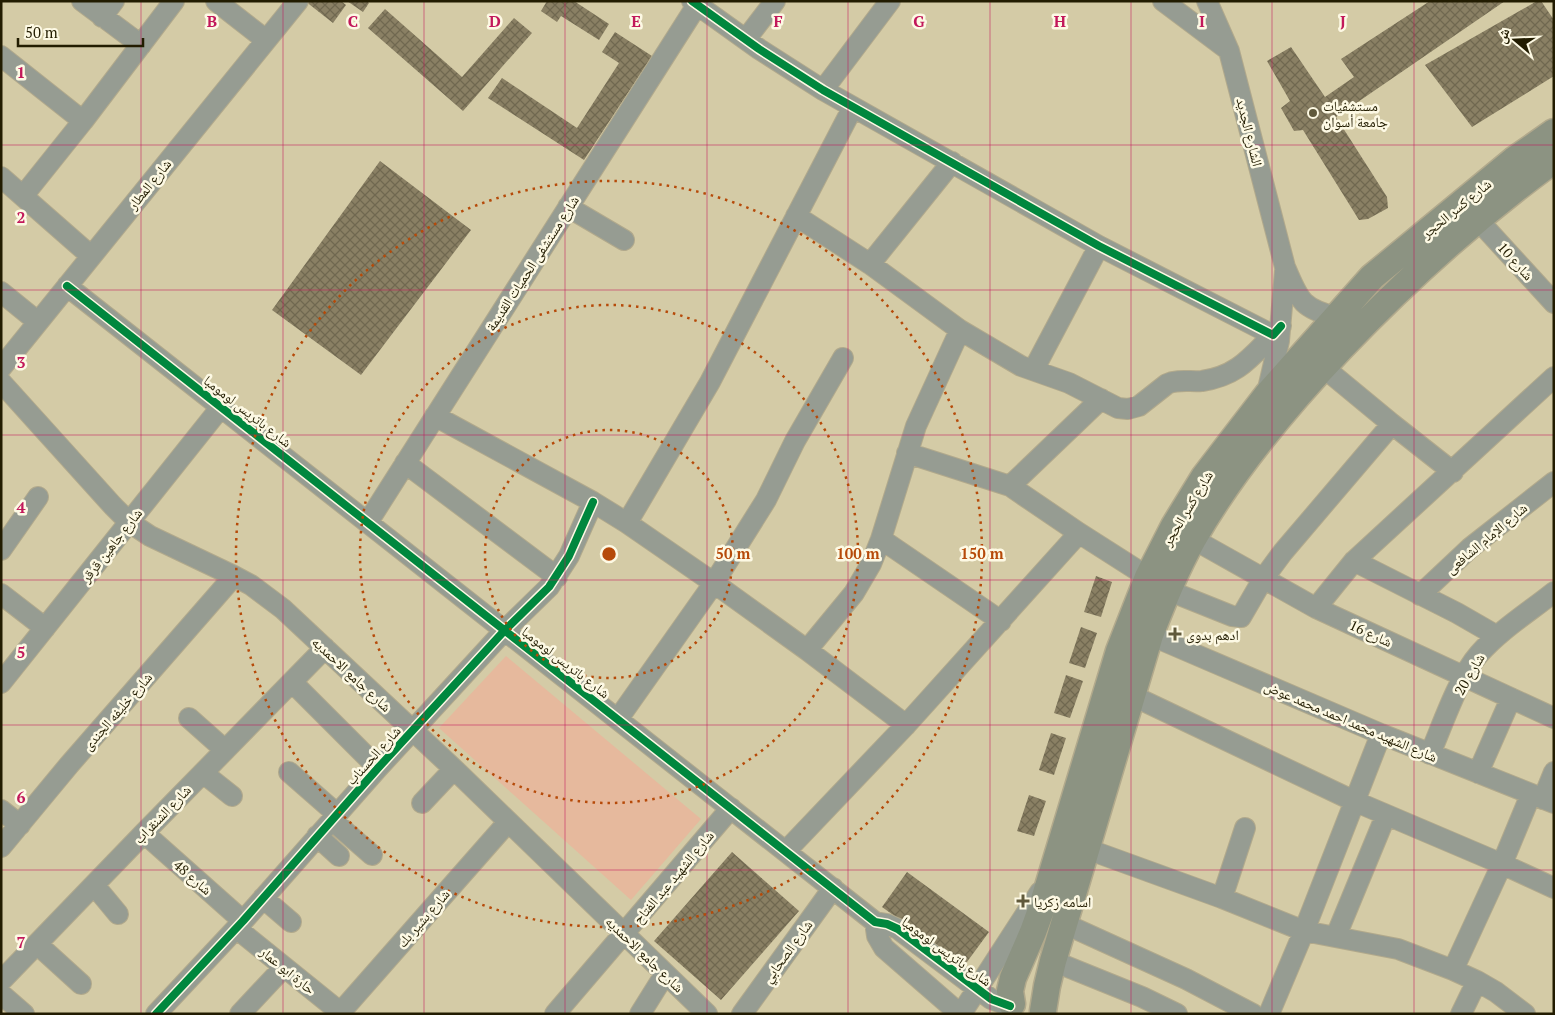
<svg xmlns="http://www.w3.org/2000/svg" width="1555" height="1015" viewBox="0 0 1555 1015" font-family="'PT Serif','Noto Naskh Arabic',serif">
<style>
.park{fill:#e6b99d}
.building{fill:url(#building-cross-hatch)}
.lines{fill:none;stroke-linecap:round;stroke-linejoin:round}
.minor-casing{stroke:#b1a98c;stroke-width:22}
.major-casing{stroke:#b1a98c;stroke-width:29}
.minor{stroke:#969c92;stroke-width:20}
.major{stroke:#8c9382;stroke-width:26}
.cycleway-casing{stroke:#fdf9e4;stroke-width:11}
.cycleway{stroke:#00873e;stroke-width:8}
.grid{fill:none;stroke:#c2185b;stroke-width:1;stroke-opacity:0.55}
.ring{fill:none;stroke:#b64a09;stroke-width:2.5;stroke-dasharray:2.5 5}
.poi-dot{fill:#60593b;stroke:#fdf9e4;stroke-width:2}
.labels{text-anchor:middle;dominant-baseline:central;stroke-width:5;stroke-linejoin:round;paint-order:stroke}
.poi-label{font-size:14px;fill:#221c01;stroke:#fdf9e4;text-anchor:start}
.street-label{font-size:14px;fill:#221c01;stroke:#fdf9e4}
.grid-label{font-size:16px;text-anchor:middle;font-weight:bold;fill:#c2185b;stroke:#fdf9e4;stroke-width:5;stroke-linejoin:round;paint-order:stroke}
.centre{fill:#b64a09;stroke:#fdf9e4;stroke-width:2.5}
.ring-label{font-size:15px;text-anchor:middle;font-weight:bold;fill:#b64a09;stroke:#fdf9e4;stroke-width:5;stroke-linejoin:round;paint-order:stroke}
</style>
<defs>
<pattern id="building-cross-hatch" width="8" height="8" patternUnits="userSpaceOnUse" patternTransform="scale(1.25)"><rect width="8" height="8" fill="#8a8064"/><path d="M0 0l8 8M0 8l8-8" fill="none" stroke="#706850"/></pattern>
</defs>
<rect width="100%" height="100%" fill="#d4cba6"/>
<path class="park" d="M506,656L701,819L631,900L439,728Z"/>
<path class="building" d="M305,1H341L346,5L333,23Z
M347,1H367L369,3L363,12Z
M547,1H574L609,24L599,40L561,16L557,22L541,11Z
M1430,1H1505L1336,117L1387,197L1388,208L1368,219L1359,220L1303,130L1294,131L1281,108L1290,101L1267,61L1291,47L1325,97L1354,77L1341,59Z
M1537,1H1541L1554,20V76L1472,127L1425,65Z
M385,9L462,77L514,18L532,33L463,111L368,28Z
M615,32L652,56L584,160L488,98L502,78L577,128L619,63L602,52Z
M380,161L471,230L361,375L272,310Z
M1096,576L1112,582L1101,617L1084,612Z
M1081,627L1097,633L1085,668L1069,663Z
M1066,675L1083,681L1070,718L1054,713Z
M1051,733L1066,738L1054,775L1039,770Z
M1029,795L1046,801L1034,836L1017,831Z
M732,852L799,911L721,1000L654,941Z
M907,872L989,932L964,966L882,907Z"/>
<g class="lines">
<g class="minor-casing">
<path id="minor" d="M82,1L141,45
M216,1L266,40
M692,1L759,49L823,90L1099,246L1273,335L1281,326
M1163,1L1227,49
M1207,1L1229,51L1285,267C1299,299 1300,308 1336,317
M102,17L114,1
M746,39L775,1
M1,56L83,121
M823,90L890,1
M1,177L91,256
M23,196L83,121L174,1
M568,207L624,240
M796,216L870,264L960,330L1021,366L1069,383L1118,408L1128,409L1139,406L1167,384C1177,379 1191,382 1202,381C1237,376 1250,358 1273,335
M1478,220L1554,303
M870,264L952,162
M67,286L875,922L887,924L898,929L991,999L1010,1006
M1,292L38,322
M1323,367L1392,424L1453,472
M1,368L298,1
M1034,369L1099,246
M1,382L113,506L129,522L150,536L234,576L251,585L283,609L454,769L707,1014
M1267,393L1279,341L1285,271
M435,416L593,502L627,523L714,583L807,650L906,725
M907,453L1010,486L1079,533L1148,577
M405,463L557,577
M1010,486L1101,399
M368,522L697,5
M627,523L710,382L853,107
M881,539L1001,621
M1193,539L1316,608L1554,718
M1,550L38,497
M1354,561L1457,613L1497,636
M1167,590L1232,616L1241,617L1263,579L1283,552L1392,424
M1,594L45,628
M1420,595L1470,548L1554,482
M1316,608L1354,561L1554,377
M1150,635L1381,734L1554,803
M807,650L854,593L871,564L881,539L916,426L960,330
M292,682L378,768
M1,683L221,407
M1131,695L1354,801L1502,864L1531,794
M189,718L225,750
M618,719L714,583L766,500L795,441L843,358
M1430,754C1443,724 1458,678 1479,654C1500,630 1529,612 1554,592
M289,772L337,814
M203,773L232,796
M1478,773L1511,698
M1543,799L1554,772
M422,803L454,769
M1,810L20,825
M332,820L372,855
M144,833L243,921
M317,836L339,856
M1,847L69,765L234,576
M1087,849L1222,898L1304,931L1398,949L1453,970L1477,981L1461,1014
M786,851L906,725L1079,533
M94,885L118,914
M263,898L291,922
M1222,898L1245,828
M875,922L877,936L884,948L960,1014
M1065,924L1186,979L1253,1014
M236,928L340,1012
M1336,936L1386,815
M37,944L81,984
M1053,961L1142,997L1177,1014
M1453,970L1502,864L1554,888
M1,981L144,833L325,648
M1477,981L1496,992L1525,1014
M1,994L24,1014
M156,1014L243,921L378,768L505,630L549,587L569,556L593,502
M240,1014L284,967
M339,1014L508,822
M555,1014L731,808
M640,1014L665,974
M742,1014L833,888
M961,1014L1040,892
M1269,1014L1304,931L1381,734"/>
</g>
<g class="major-casing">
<path id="major" d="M1012,1004L1010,991L1013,978L1033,932L1041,910L1119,651L1148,577L1174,526L1204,477L1267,395L1372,277L1514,160L1554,132
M1043,1011L1047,986L1053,961L1150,635C1163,602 1176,569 1193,539C1233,469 1286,406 1341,348C1407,279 1477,216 1554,160"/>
</g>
<use href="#minor" class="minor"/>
<use href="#major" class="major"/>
<g class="cycleway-casing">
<path id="cycleway" d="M692,1L759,49L823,90L1099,246L1273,335L1281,326
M67,286L875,922L887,924L898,929L991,999L1010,1006
M156,1014L243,921L378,768L505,630L549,587L569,556L593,502"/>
</g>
<use href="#cycleway" class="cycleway"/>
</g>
<path class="grid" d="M141,1V1014M283,1V1014M424,1V1014M565,1V1014M707,1V1014M848,1V1014M990,1V1014M1131,1V1014M1272,1V1014M1414,1V1014M1,145H1554M1,290H1554M1,435H1554M1,580H1554M1,725H1554M1,870H1554"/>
<g class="ring">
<circle cx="609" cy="554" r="124"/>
<circle cx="609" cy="554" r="249"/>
<circle cx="609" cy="554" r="373"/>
</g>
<g class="poi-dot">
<circle cx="1313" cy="113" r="5"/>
<path d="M1172.5 626.5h5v5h5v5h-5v5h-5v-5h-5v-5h5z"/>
<path d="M1020.5 893.5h5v5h5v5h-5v5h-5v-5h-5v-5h5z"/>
</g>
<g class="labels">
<g class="poi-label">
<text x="1323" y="105">مستشفيات<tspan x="1323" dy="16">جامعة أسوان</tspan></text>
<text x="1186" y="634">ادهم بدوى</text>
<text x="1034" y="901">اسامه زكريا</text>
</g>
<g class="street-label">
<text transform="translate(1250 132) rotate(76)">الشارع الجديد</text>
<text transform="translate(149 184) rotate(-51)">شارع المطار</text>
<text transform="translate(1456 208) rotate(-39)">شارع كسر الحجر</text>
<text transform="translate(1516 261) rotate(48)">شارع 10</text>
<text transform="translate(532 263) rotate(-57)">شارع مستشفى الحميات القديمة</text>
<text transform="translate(248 411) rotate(38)">شارع باتريس لومومبا</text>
<text transform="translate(1187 508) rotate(-59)">شارع كسر الحجر</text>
<text transform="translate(1486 538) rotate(-40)">شارع الإمام الشافعى</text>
<text transform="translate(111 545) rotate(-52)">شارع جاهين قرقر</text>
<text transform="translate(1371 633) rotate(25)">شارع 16</text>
<text transform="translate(566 662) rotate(38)">شارع باتريس لومومبا</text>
<text transform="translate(352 674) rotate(43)">شارع جامع الاحمديه</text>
<text transform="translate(1469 674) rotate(-60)">شارع 20</text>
<text transform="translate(117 711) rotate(-49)">شارع خليفه الجندى</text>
<text transform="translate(1351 721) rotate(23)">شارع الشهيد محمد احمد محمد عوض</text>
<text transform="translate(373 755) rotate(-48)">شارع الحسناب</text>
<text transform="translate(162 814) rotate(-46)">شارع الشنقراب</text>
<text transform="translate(193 877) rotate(41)">شارع 48</text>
<text transform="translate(673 877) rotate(-50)">شارع الشهيد عبد الفتاح</text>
<text transform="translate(423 918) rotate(-49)">شارع بشير بك</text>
<text transform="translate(787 951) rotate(-54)">شارع الصحابي</text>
<text transform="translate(947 951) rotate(36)">شارع باتريس لومومبا</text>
<text transform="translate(645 954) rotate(44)">شارع جامع الاحمديه</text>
<text transform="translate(288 970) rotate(39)">حارة ابو عمار</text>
</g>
</g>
<g class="grid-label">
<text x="212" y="27">B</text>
<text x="353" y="27">C</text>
<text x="495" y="27">D</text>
<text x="636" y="27">E</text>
<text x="778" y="27">F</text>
<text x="919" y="27">G</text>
<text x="1060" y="27">H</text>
<text x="1202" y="27">I</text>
<text x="1343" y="27">J</text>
<text x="21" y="78">1</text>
<text x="21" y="223">2</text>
<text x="21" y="368">3</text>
<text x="21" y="513">4</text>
<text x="21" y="658">5</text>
<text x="21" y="803">6</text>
<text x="21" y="948">7</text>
</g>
<circle cx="609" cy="554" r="8" class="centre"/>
<g class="ring-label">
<text x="733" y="559">50 m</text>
<text x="858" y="559">100 m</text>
<text x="982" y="559">150 m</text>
</g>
<rect width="1555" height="1015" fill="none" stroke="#221c01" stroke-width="5"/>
<g transform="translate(1515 40) rotate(289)" stroke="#fdf9e4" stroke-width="4" paint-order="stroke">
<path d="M0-4L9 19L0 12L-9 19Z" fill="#221c01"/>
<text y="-8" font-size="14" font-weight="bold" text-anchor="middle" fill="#221c01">ش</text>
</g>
<path d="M18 38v8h125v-8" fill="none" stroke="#221c01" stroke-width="2.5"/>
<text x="25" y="38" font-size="15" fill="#221c01" stroke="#fdf9e4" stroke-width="4" paint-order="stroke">50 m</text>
</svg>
